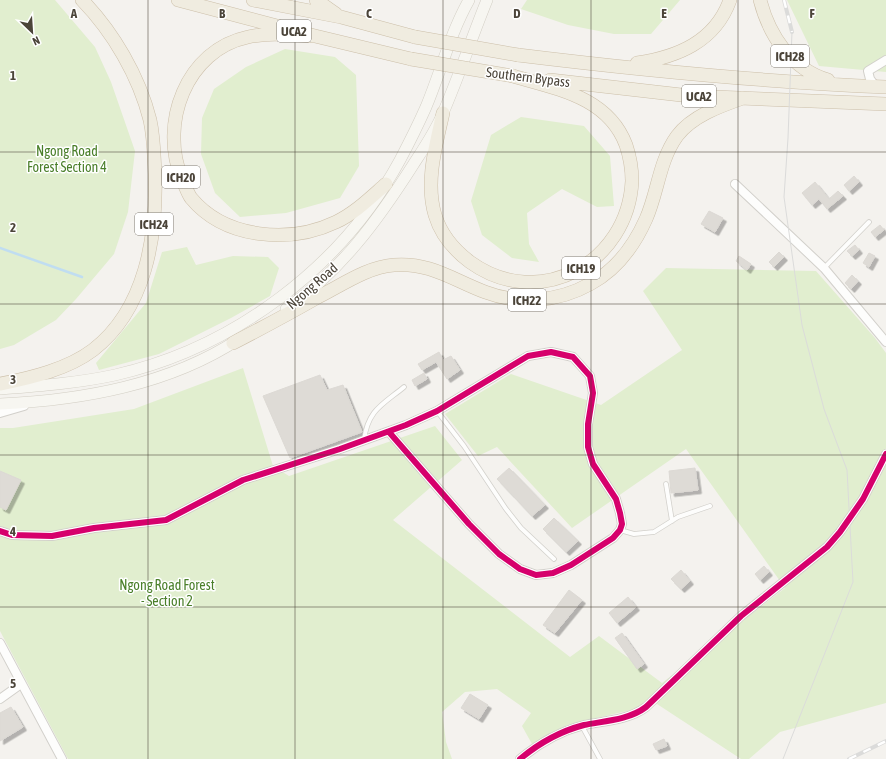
<svg xmlns="http://www.w3.org/2000/svg" width="886" height="759" viewBox="0 0 886 759" font-family="'Asap Condensed',sans-serif">
<style>
.green{fill:#e1eecf}
.lines{fill:none;stroke-linecap:round;stroke-linejoin:round}
.stream{stroke:#c0ddf1;stroke-width:2.5}
.building{fill:#dedbd6;stroke:#dcd9d4;filter:url(#shadow)}
.service-casing{stroke:#d2d0cb;stroke-width:5.5}
.minor-casing{stroke:#d2d0cb;stroke-width:10}
.secondary-casing{stroke:#d3cfc5;stroke-width:12}
.trunk-casing{stroke:#ccbfa9;stroke-width:14}
.service{stroke:#fdfdfc;stroke-width:4}
.minor{stroke:#fdfdfc;stroke-width:8}
.secondary{stroke:#f7f6f1;stroke-width:11}
.trunk{stroke:#f0ece0;stroke-width:13}
.tram{stroke:#dbdbda;stroke-width:1}
.rail-casing{stroke:#dbdbda;stroke-width:4}
.rail{stroke:#fff;stroke-width:2.5;stroke-dasharray:8;stroke-linecap:butt}
.trunk-bridge-casing{stroke:#ccbfa9;stroke-width:14;stroke-linecap:butt}
.trunk-bridge{stroke:#f0ece0;stroke-width:13}
.cycleway-casing{stroke:#fff;stroke-width:8}
.cycleway{stroke:#d6006c;stroke-width:6}
.grid{fill:none;stroke:#4b4439;stroke-width:1;stroke-opacity:0.55}
.labels{text-anchor:middle;dominant-baseline:central;stroke-width:3;stroke-linejoin:round;paint-order:stroke}
.shield{fill:#fff;stroke:#817c74;stroke-width:1}
.shield-label{font-size:13px;font-weight:bold;fill:#4b4439}
.street-label{font-size:14px;fill:#4b4439;stroke:#fff}
.park-label{font-size:14px;fill:#4a7f2a;stroke:#fff}
.grid-label{font-size:13px;text-anchor:middle;font-weight:bold;fill:#4b4439;stroke:#fff;stroke-width:3;stroke-linejoin:round;paint-order:stroke}
</style>
<defs>
<filter id="shadow"><feDropShadow dx="3.5" dy="3.5" stdDeviation="0" flood-color="#0004"/></filter>
</defs>
<rect width="100%" height="100%" fill="#f4f2ee"/>
<path class="green" d="M0,0H55L95,47L111,82L135,151L128,212L114,254L76,299L56,320L14,345L0,349Z
M527,0H680L651,34H614L568,25L521,9Z
M787,0H886V72L819,66Z
M285,49L335,57L356,75L359,166L340,198L286,213L240,217L215,193L201,154L202,118L214,89L246,67Z
M521,117L584,126L610,156L614,206L597,207L562,189L527,213L529,244L539,262L512,258L482,235L471,201L491,135Z
M187,247L196,265L233,256L268,257L279,268L270,296L231,318L159,354L99,370L96,363L146,303L162,252Z
M666,268L816,271L875,338L886,353V703L780,732L749,759H741L657,704L567,725L532,744L522,726L531,713L497,689L465,692L442,712L446,742L452,759H68L0,631V428H13L134,409L243,368L273,466L289,476L435,426L462,460L393,520L570,657L599,636L662,683L785,588L686,449L572,528L497,447L478,456L445,414L511,374L601,405L682,350L643,291Z"/>
<g class="lines">
<path class="stream" d="M0,248L82,277"/>
</g>
<path class="building" d="M854,176L859,182L849,191L844,185Z
M815,182L829,199L838,191L843,196L827,209L819,199L812,205L802,193Z
M709,211L723,218L715,232L701,224Z
M880,225L884,230L875,237L871,232Z
M855,245L859,250L852,256L847,251Z
M779,252L784,257L774,267L769,262Z
M869,253L875,256L869,267L863,263Z
M739,256L751,264L747,270L736,261Z
M852,275L858,281L851,289L845,283Z
M439,352L443,360L451,356L460,370L447,379L436,362L422,370L418,364Z
M424,373L427,379L415,386L412,380Z
M320,375L327,390L343,385L362,432L290,458L263,396Z
M509,468L545,505L532,516L497,479Z
M695,468L698,490L671,493L669,471Z
M0,471L21,480L6,510L0,507Z
M554,518L578,541L566,552L543,529Z
M764,566L769,572L760,580L755,574Z
M681,570L690,581L681,589L671,579Z
M569,590L582,600L555,633L543,625Z
M628,597L636,607L617,623L609,613Z
M622,633L644,664L637,669L615,638Z
M470,694L488,705L479,719L461,708Z
M11,707L23,727L0,741V713Z
M664,739L667,746L656,750L653,744Z"/>
<g class="lines">
<g class="service-casing">
<path id="service" d="M824,268L869,222
M437,411L464,446L506,509L521,528L554,559
M364,440C368,410 382,405 404,387
M666,484L672,521
M620,530L634,534L654,532L678,517L710,506
M582,726L600,759"/>
</g>
<g class="minor-casing">
<path id="minor" d="M876,87L870,79L868,71L886,60
M735,184L824,268L886,342
M0,413L24,406
M0,531L12,535L52,536L94,528L166,520L243,480L340,449L406,425L437,411L528,356L551,352L573,357L590,376L593,393L588,424V447L593,464L616,499L620,513L622,524L620,530L613,538L571,565L553,573L536,575L520,569L499,554L469,524L389,432
M0,643L62,759
M0,699L21,684
M520,759C538,744 561,731 584,725C604,721 629,720 646,707L741,616L827,547L840,532L863,499L886,454"/>
</g>
<g class="secondary-casing">
<path id="secondary" d="M286,309C340,272 378,220 413,165C424,148 435,132 443,113C459,76 472,37 487,0
M1,389C39,386 78,383 115,375C234,348 342,267 400,160C409,143 418,125 426,107C441,71 450,34 469,0
M0,404C82,400 169,385 239,339"/>
</g>
<g class="trunk-casing">
<path id="trunk" d="M178,0L315,36L411,59
M253,0L341,17L415,37
M316,0L336,14
M760,0C769,35 791,69 828,80
M315,36C293,35 270,32 248,37C186,50 159,124 182,179C185,185 187,192 191,198C225,239 290,244 336,222C355,213 370,198 386,184
M518,55C640,70 763,82 886,87
M637,63C677,57 715,42 730,0
M550,80L690,96L886,104
M443,113C436,145 425,182 435,215C441,235 454,250 470,262C539,312 628,263 632,181C632,168 630,157 626,145C608,97 557,89 513,76
M233,343C262,328 290,313 318,297C342,285 367,267 394,265C430,262 453,280 485,292C519,305 558,302 590,284C616,270 634,246 646,219C658,192 659,161 677,136C692,116 720,106 743,98
M0,384C31,378 68,369 93,350C146,309 157,236 155,174C154,156 154,138 150,120C139,76 113,32 82,0"/>
</g>
<use href="#service" class="service"/>
<use href="#minor" class="minor"/>
<use href="#secondary" class="secondary"/>
<use href="#trunk" class="trunk"/>
<path class="tram" d="M783,759L853,582L847,470L824,409L802,325L784,197L788,138L792,32"/>
<g class="rail-casing">
<path id="rail" d="M784,0L792,32
M849,759L886,741"/>
</g>
<use href="#rail" class="rail"/>
<g class="trunk-bridge-casing">
<path id="trunk-bridge" d="M415,37L518,55
M411,59L513,76"/>
</g>
<use href="#trunk-bridge" class="trunk-bridge"/>
<g class="cycleway-casing">
<path id="cycleway" d="M0,531L12,535L52,536L94,528L166,520L243,480L340,449L406,425L437,411L528,356L551,352L573,357L590,376L593,393L588,424V447L593,464L616,499L620,513L622,524L620,530L613,538L571,565L553,573L536,575L520,569L499,554L469,524L389,432
M520,759C538,744 561,731 584,725C604,721 629,720 646,707L741,616L827,547L840,532L863,499L886,454"/>
</g>
<use href="#cycleway" class="cycleway"/>
</g>
<path class="grid" d="M148,0V759M295,0V759M443,0V759M591,0V759M738,0V759M0,152H886M0,304H886M0,455H886M0,607H886"/>
<g class="labels">
<g class="shield">
<rect x="277" y="20" width="34" height="22" rx="3"/>
<rect x="771" y="45" width="38" height="22" rx="3"/>
<rect x="682" y="85" width="34" height="22" rx="3"/>
<rect x="162" y="166" width="38" height="22" rx="3"/>
<rect x="135" y="213" width="38" height="22" rx="3"/>
<rect x="562" y="257" width="38" height="22" rx="3"/>
<rect x="508" y="289" width="38" height="22" rx="3"/>
</g>
<g class="shield-label">
<text x="294" y="31">UCA2</text>
<text x="790" y="56">ICH28</text>
<text x="699" y="96">UCA2</text>
<text x="181" y="177">ICH20</text>
<text x="154" y="224">ICH24</text>
<text x="581" y="268">ICH19</text>
<text x="527" y="300">ICH22</text>
</g>
<g class="street-label">
<text transform="translate(528 77) rotate(7)">Southern Bypass</text>
<text transform="translate(312 286) rotate(-41)">Ngong Road</text>
</g>
<g class="park-label">
<text x="67" y="151">Ngong Road<tspan x="67" dy="16">Forest Section 4</tspan></text>
<text x="167" y="585">Ngong Road Forest<tspan x="167" dy="16">- Section 2</tspan></text>
</g>
</g>
<g class="grid-label">
<text x="74" y="18">A</text>
<text x="222" y="18">B</text>
<text x="369" y="18">C</text>
<text x="517" y="18">D</text>
<text x="664" y="18">E</text>
<text x="812" y="18">F</text>
<text x="13" y="80">1</text>
<text x="13" y="232">2</text>
<text x="13" y="384">3</text>
<text x="13" y="536">4</text>
<text x="13" y="688">5</text>
</g>
<g transform="translate(32 32) rotate(155)" stroke="#ffffff" stroke-width="3" paint-order="stroke">
<path d="M0-3L7 15L0 10L-7 15Z" fill="#4b4439"/>
<text y="-6" font-size="11" font-weight="bold" text-anchor="middle" fill="#4b4439">N</text>
</g>
</svg>
